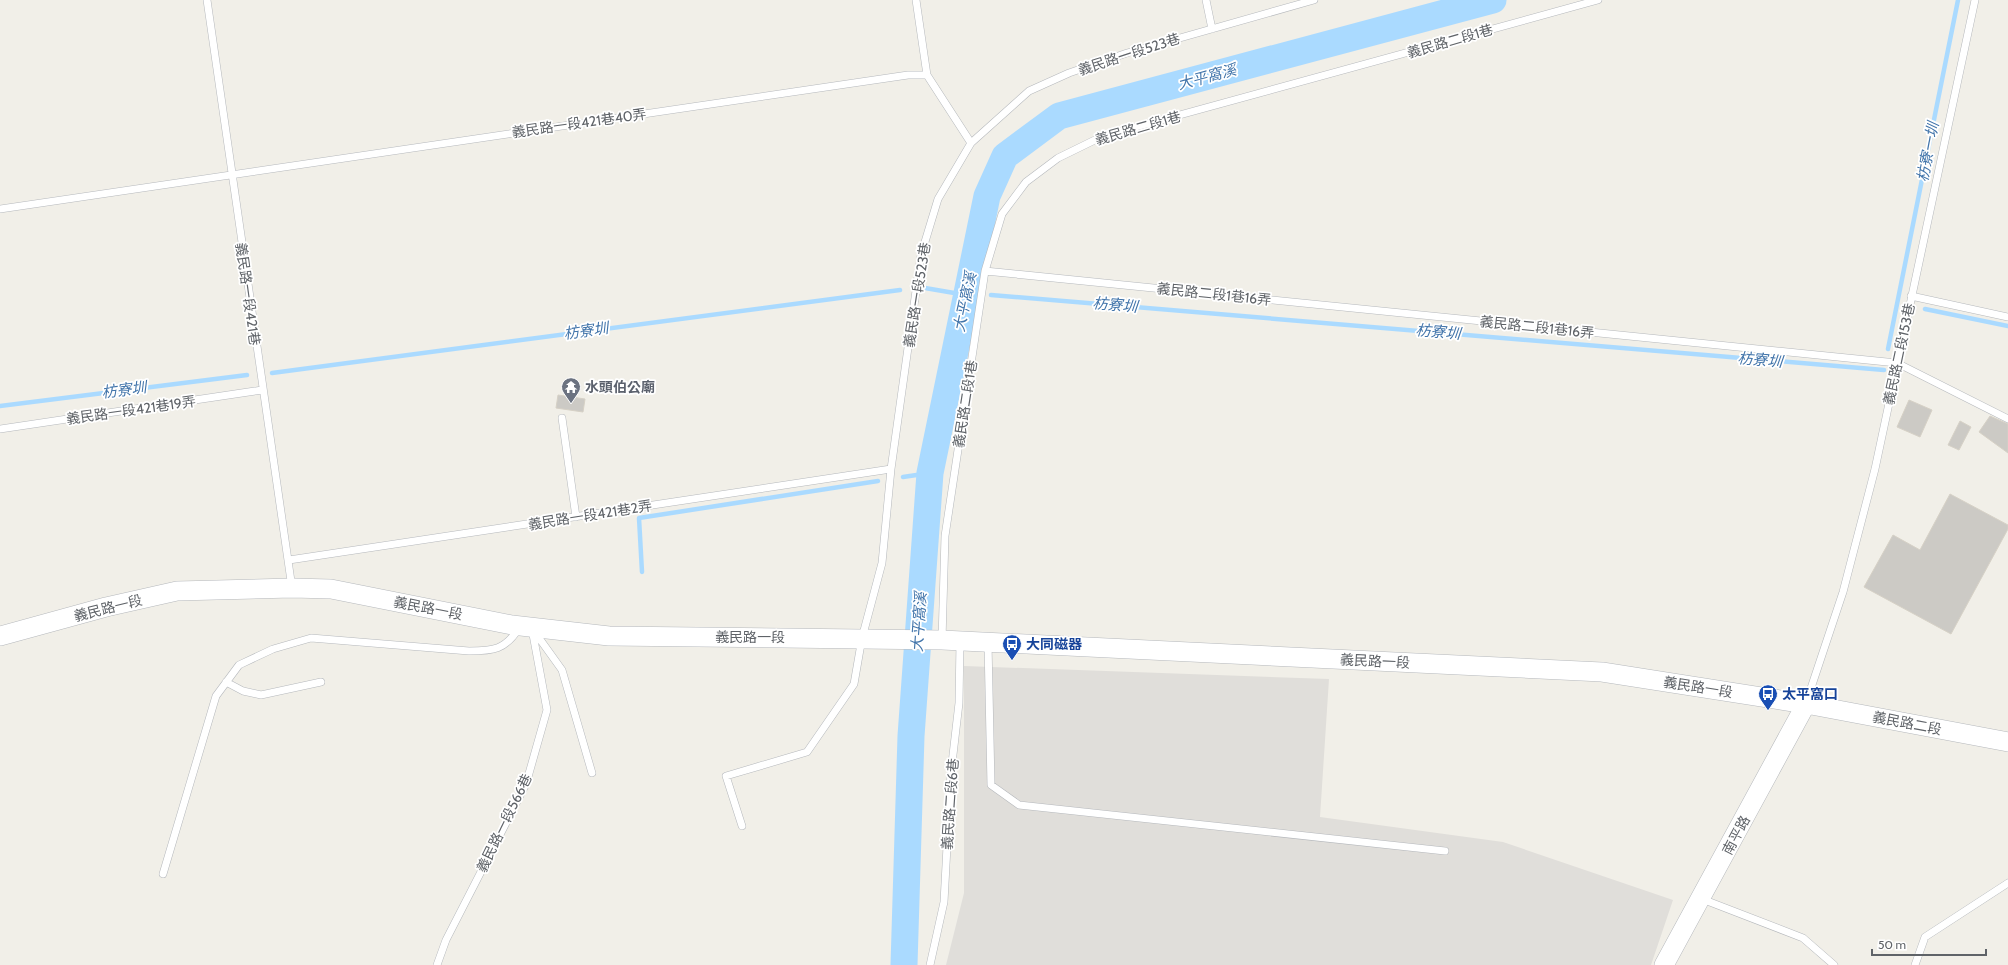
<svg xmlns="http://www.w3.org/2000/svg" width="2008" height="965" viewBox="0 0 2008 965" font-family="Cabin,'Noto Sans TC',sans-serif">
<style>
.industrial{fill:#e0deda}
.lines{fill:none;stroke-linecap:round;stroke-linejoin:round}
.stream{stroke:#aadaff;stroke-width:4.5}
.river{stroke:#aadaff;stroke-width:27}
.building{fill:#cccac5;stroke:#d6d1c6}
.service-casing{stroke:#b5b8bc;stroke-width:8}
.tertiary-casing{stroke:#b5b8bc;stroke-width:20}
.service{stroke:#fff;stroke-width:7}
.tertiary{stroke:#fff;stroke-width:19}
.labels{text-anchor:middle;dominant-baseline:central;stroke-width:3.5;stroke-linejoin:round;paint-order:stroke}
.street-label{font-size:14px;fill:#5f6368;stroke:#fff}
.worship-label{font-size:14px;font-weight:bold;fill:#5b616d;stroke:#fff;text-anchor:start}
.transit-label{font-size:14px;font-weight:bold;fill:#164399;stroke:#fff;text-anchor:start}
.water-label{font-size:15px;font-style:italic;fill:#4174aa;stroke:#fff}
</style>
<rect width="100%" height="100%" fill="#f1efe8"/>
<path class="industrial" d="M964,666L1329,679L1320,817L1503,842L1673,900L1651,965H946L964,893Z"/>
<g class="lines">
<path class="stream" d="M925,288L966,295
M991,295L1884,370
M1925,309L2008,326
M1888,349L1958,0
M272,373L900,290
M0,406L247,375
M903,477L930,473
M642,572L639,518L878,481"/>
<path class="river" d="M904,965L911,736L930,473L987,196L1005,156L1059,116L1493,0"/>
</g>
<path class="building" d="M558,395L585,399L583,412L556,408Z
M1909,400L1932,410L1920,437L1897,427Z
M1990,416L2008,424V453L1979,432Z
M1960,421L1971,427L1959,450L1948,445Z
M1950,494L2008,525V529L1951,634L1864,587L1893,535L1920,550Z"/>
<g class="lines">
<g class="service-casing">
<path id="service" d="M207,0L292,588
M916,0L927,75L971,143
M1206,0L1212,29
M0,209L908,75H927
M985,271L1897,363L2008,419
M1911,296L2008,317
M562,418L576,517
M0,429L262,390
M289,560L891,469
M534,631L562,670L592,773
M942,640L945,536L985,271L1002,214L1026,182L1058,158L1103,136L1598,0
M988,643L991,785L1019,805L1445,851
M226,682L243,691L261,695L321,682
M1806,703L1843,592L1875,469L1975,0
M742,826L726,776L807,752L854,684L862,638L882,563L891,469L921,255L938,199L971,143L1029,91L1069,73L1127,53L1314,0
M163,874L216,696L239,665L273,649L311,638L469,651C493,651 505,650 519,628
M1702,899L1803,938L1834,965
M437,965L446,940L526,784L547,710L532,629
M930,965L944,902L951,772L959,703L960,642
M1915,965L1925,937L2008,883"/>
</g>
<g class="tertiary-casing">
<path id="tertiary" d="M0,636L106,607L177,591L292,588L331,589L512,625L609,636L942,640L1602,672L1806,704L2008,742
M1664,965L1806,704"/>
</g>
<use href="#service" class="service"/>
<use href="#tertiary" class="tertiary"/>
</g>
<defs>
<g id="temple-pin" transform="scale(1)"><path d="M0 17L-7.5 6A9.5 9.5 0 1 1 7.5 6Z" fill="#6b7280" stroke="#fff"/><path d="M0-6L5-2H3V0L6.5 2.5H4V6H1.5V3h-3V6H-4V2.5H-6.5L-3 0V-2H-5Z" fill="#fff"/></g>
<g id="bus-pin" transform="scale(1)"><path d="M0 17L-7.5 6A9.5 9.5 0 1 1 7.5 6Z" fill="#1a4fb4" stroke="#fff"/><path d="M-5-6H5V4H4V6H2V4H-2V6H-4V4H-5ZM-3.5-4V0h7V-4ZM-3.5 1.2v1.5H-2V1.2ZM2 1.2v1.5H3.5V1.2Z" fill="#fff"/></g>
</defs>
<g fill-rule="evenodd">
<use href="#temple-pin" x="571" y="387"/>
<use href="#bus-pin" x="1012" y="644"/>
<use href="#bus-pin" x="1768" y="694"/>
</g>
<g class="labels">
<g class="street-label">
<text transform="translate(1450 41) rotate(-16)">義民路二段1巷</text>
<text transform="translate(1129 54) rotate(-18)">義民路一段523巷</text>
<text transform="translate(579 123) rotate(-8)">義民路一段421巷40弄</text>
<text transform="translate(1138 128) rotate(-16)">義民路二段1巷</text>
<text transform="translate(248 294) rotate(82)">義民路一段421巷</text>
<text transform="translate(1214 294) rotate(6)">義民路二段1巷16弄</text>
<text transform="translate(917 295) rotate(-81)">義民路一段523巷</text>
<text transform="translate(1537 327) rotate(6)">義民路二段1巷16弄</text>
<text transform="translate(1899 354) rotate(-78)">義民路二段153巷</text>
<text transform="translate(965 404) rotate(-81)">義民路二段1巷</text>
<text transform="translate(131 410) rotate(-8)">義民路一段421巷19弄</text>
<text transform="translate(590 515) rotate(-9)">義民路一段421巷2弄</text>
<text transform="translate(108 608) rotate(-14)">義民路一段</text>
<text transform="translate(428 608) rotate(11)">義民路一段</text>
<text x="750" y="637">義民路一段</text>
<text transform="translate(1375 661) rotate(3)">義民路一段</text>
<text transform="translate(1698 687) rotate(9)">義民路一段</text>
<text transform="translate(1907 723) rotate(11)">義民路二段</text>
<text transform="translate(950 804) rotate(-86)">義民路二段6巷</text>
<text transform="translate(504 823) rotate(-64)">義民路一段566巷</text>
<text transform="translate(1736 835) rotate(-62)">南平路</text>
</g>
<g class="worship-label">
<text x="585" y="387">水頭伯公廟</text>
</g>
<g class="transit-label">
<text x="1026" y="644">大同磁器</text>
<text x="1782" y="694">太平窩口</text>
</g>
<g class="water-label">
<text transform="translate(1207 77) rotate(-15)">大平窩溪</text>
<text transform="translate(1928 152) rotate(-79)">枋寮一圳</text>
<text transform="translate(965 302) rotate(-78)">大平窩溪</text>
<text transform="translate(1115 305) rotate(5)">枋寮圳</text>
<text transform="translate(586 331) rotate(-8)">枋寮圳</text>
<text transform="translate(1438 332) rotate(5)">枋寮圳</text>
<text transform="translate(1760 360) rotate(5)">枋寮圳</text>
<text transform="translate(124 390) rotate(-7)">枋寮圳</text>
<text transform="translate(919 622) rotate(-86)">大平窩溪</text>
</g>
</g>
<path d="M1872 949v6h114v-6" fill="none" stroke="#5f6368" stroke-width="2"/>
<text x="1878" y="949" font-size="12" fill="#5f6368" stroke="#ffffff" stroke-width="3" paint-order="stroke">50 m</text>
</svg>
